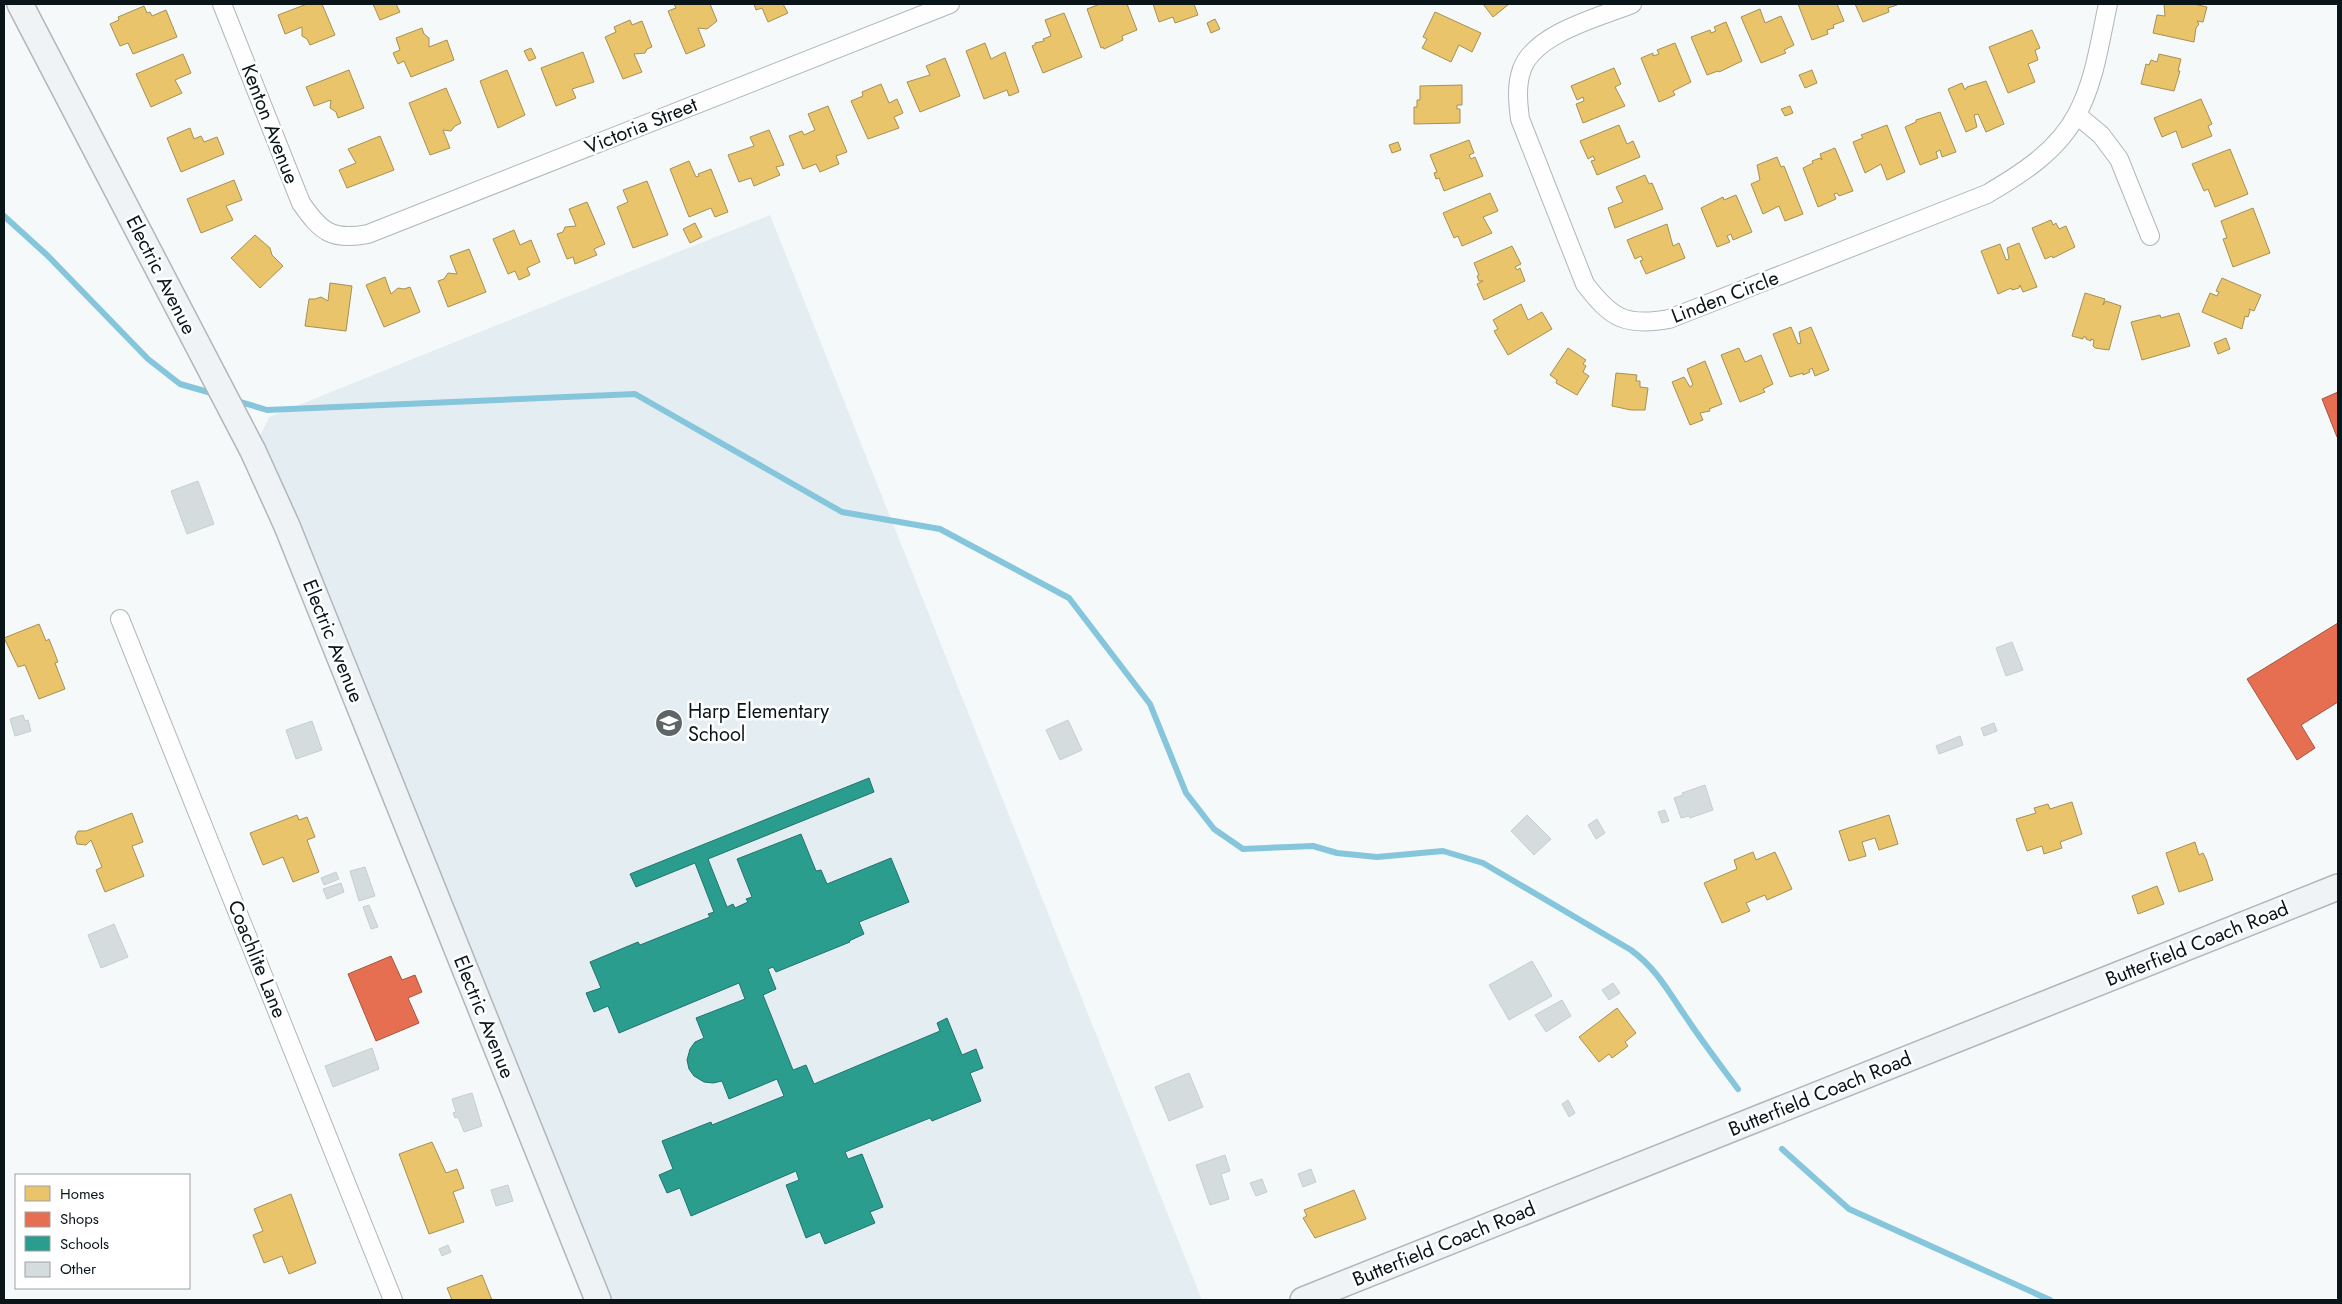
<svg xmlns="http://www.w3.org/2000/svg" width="2342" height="1304" viewBox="0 0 2342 1304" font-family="Jost,sans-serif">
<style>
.built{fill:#e4eef2}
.homes{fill:#e9c46a;stroke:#a69052}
.shops{fill:#e76f51;stroke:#a55440}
.schools{fill:#2a9d8f;stroke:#20746c}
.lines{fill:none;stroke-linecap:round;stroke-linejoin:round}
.stream{stroke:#85c6dd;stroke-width:6}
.building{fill:#d5dcde;stroke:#c7ced1}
.street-casing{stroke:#b0b6b9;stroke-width:20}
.secondary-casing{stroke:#b0b6b9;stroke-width:28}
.street{stroke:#fefefe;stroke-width:18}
.secondary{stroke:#eff3f5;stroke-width:25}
.labels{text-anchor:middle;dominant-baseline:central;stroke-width:5;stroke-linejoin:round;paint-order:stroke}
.street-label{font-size:20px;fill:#0a1519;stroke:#fff}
.poi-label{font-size:20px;fill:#0a1519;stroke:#fff;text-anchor:start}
</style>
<rect width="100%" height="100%" fill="#f6f9fa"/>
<path class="built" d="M770,215L1202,1300H598L253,451L269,417Z"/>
<path class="homes" d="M307,4H322L335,35L310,45L307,39L302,36V27L285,34L278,15Z
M373,4H396L400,12L380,20Z
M674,4H710L717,21L707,29L698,28L705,46L686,54L668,11L676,8Z
M754,4H783L788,13L768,22L762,8L756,10Z
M1100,4H1127L1137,30L1122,36L1123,40L1104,49L1103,47L1101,48L1087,9Z
M1153,4H1194L1198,15L1175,23L1173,17L1159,22Z
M1483,4H1509L1493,17Z
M1798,4H1837L1844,21L1833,25L1834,28L1827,30L1828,34L1812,40Z
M1855,4H1897V5L1888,8L1889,12L1863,22Z
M2164,4H2194L2207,7L2203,22L2197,21L2199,24L2196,28L2194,42L2153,33L2157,15L2165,16Z
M144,6L147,13L150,12L152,16L166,10L177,37L133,54L128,43L120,46L110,24L119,20L118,17Z
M1760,9L1765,23L1781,16L1794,45L1784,50L1786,53L1761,63L1741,17Z
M1435,12L1481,33L1472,52L1459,45L1451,62L1422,48L1427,39L1423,37Z
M1064,13L1082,57L1043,73L1032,46L1035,45V43L1044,41L1043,39L1051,36L1045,20Z
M1215,19L1220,29L1211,33L1207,23Z
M630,20L632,25L642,21L652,47L647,49L645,53L634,54L642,72L623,79L605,37L616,32L614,27Z
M1726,22L1742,61L1719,72L1718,71L1707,75L1691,37L1710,30L1711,33L1716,31L1714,27Z
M422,28L424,34L429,38V47L447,40L454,60L411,77L404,61L398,64L393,53L400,50L396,38Z
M2032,30L2040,48L2035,50L2038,60L2028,64L2035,82L2008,93L1989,47Z
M985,43L991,59L1005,52L1019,92L1009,96L1007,90L984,99L966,51Z
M1675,43L1691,82L1673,91L1675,95L1659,102L1641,58L1653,53V56L1659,54L1657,50Z
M531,48L536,58L529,61L524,51Z
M583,52L594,82L572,89L576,98L556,106L541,68Z
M183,54L191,73L175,80L182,93L151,107L136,74Z
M2159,54L2181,59L2178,71H2180L2174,91L2141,84L2146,64L2149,65L2151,60L2157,62Z
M945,58L960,96L920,112L907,82L930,75L926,66Z
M1614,68L1621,84L1615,87L1625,106L1583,123L1576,104L1584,101L1583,97L1577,100L1571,86Z
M349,70L364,108L338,118L336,112L330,108L331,100L314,106L306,87Z
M507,70L525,115L498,128L480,81Z
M1812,70L1817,83L1805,88L1799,75Z
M1986,81L2004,124L1986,132L1978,114L1974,115L1977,127L1966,132L1948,89L1962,83L1965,90L1967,87Z
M881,84L889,103L897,99L903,113L894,117L899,128L868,139L851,101L863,96L862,92Z
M1462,85V105H1457V109H1460V123L1414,124V107H1417V100H1420V86Z
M446,88L461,123L455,126L451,131L443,130L450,148L430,155L409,103Z
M2201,99L2212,124L2208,126L2212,136L2182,148L2176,131L2162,137L2154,118Z
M828,106L847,152L836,156L839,164L820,172L816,164L803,169L789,136L802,131L804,135L815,130L808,114Z
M1790,106L1793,113L1785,116L1781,109Z
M1940,112L1956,152L1942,157L1940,150L1936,152L1938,158L1920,165L1905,127L1916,122V120Z
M1619,125L1627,144L1633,141L1640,157L1597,175L1591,161L1595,160L1593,156L1588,159L1580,141Z
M1887,125L1905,172L1887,180L1881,164L1865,173L1853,142L1863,138L1861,135Z
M190,128L194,139L201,136L204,142L217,137L224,154L181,172L167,138Z
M769,130L784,165L776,167L780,175L754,186L751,178L739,182L728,155L754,146L750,137Z
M380,136L394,170L347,188L339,170L356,163L348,149Z
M1469,140L1474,153L1469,155L1471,159L1475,157L1483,176L1444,191L1439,178L1436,179L1434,173L1437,172L1430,155Z
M1398,142L1401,150L1392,153L1389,145Z
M1835,148L1853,191L1839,196L1837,193L1834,194L1836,199L1818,207L1803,168L1813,163L1812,161L1820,158L1822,160L1820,154Z
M2230,149L2248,194L2215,207L2208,189L2204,191L2192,164Z
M1777,157L1781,167L1784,166L1803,214L1785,221L1779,206L1763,214L1751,184L1760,180L1757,165Z
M689,161L696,177L699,176L698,174L711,169L728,212L715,217L711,208L689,217L670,169Z
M1645,175L1649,184L1652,183L1663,209L1615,228L1608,208L1623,202L1616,187Z
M234,180L242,200L226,206L233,220L201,233L187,199Z
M647,181L668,235L633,248L617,207L628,202L623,190Z
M1490,193L1498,211L1483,217L1492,233L1462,246L1458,236L1454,238L1443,213Z
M1736,195L1752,232L1733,240L1731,234L1727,236L1730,242L1717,247L1701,208L1723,197L1724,200Z
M587,202L605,244L594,249L597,255L575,264L573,257L567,259L557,234L563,232L565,227L576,226L569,209Z
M2253,208L2270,253L2233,267L2223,239L2227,238L2221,221Z
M2051,220L2053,225L2056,223L2059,229L2066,226L2075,247L2053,258L2052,256L2045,259L2032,228Z
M695,223L702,237L690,243L683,229Z
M1667,224L1673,246L1679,243L1685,258L1646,274L1640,261L1643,260L1641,256L1635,259L1627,240Z
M514,230L520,245L531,240L540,262L527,268L530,275L519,280L515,271L508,274L493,239Z
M255,235L270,248L272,255L283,266L260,288L231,258Z
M2019,243L2037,287L2023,292L2020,285L2019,288L2012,290L2011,288L1998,294L1981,251L2000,244L2006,260L2009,259L2007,248Z
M1512,246L1521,264L1515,267L1517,270L1520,268L1525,281L1484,300L1477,284L1483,281H1479L1477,276L1479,275L1474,263Z
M469,249L486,292L448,307L438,281L444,279L448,273L457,274L450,256Z
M385,277L391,294L398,288L404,289L410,287L420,312L384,327L366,285Z
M2222,278L2261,295L2254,311L2249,309L2250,311L2248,317L2245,316L2242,329L2202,312L2210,293L2217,296L2219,292L2216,291Z
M330,283L352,286L346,331L305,326L309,299H315L321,297L328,301Z
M2085,293L2105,299L2103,305L2106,301L2121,306L2109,350L2095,348L2093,346L2094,340L2091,339V341L2086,339V337H2083V339L2072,336Z
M1521,304L1528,320L1542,312L1552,329L1508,355L1494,331L1498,329L1493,320Z
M2179,313L2190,346L2142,360L2131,322L2160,315L2161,318Z
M1791,327L1798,344L1801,343L1799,332L1811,327L1829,370L1815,376L1812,368L1809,370L1810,372L1803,375V373L1790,377L1773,334Z
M2226,338L2230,349L2218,354L2214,343Z
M1568,348L1586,360L1583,364L1586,366L1583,372L1589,376L1577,395L1556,383L1557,380L1550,375Z
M1739,348L1745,362L1761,355L1773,384L1763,389L1765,392L1740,402L1721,355Z
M1705,361L1722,404L1709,409L1710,411L1700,413L1703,420L1690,425L1672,382L1684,377L1690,387L1693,385L1687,369Z
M1616,373L1637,375L1636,381H1640V387L1648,388L1645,410H1631L1612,406Z
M39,624L46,641L49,639L58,662L55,663L65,689L39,699L25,665L18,667L4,638Z
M2072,802L2082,834L2060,842L2062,848L2044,854L2042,846L2027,851L2016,819L2036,813L2034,808L2048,804L2050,809Z
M132,813L143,842L132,846L144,876L105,892L96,870L102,867L91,840L86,845L77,844L75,837L78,831H86Z
M297,815L299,820L307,817L315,837L307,840L319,872L293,882L283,857L263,865L250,833Z
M1889,815L1898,844L1879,850L1875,838L1862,842L1866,856L1849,861L1839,831Z
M2195,842L2199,855L2203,853L2206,859L2213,880L2179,892L2166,853Z
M1753,852L1756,860L1775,852L1792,889L1767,900L1765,895L1746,903L1750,911L1722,923L1704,883L1737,869L1734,860Z
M2157,886L2164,904L2138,914L2132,896Z
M1617,1008L1636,1033L1625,1042L1628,1046L1612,1058L1609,1054L1599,1062L1579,1037Z
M432,1142L446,1173L457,1169L464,1188L453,1192L464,1222L429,1234L399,1154Z
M1354,1190L1366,1219L1315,1238L1303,1218L1307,1216L1304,1210Z
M291,1194L316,1263L289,1274L282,1256L264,1263L253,1235L263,1231L254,1209Z
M482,1275L492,1300H452L447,1288Z"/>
<path class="shops" d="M2338,392V437H2337L2322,399Z
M2338,623V702L2301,725L2315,748L2297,760L2247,679Z
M391,956L402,980L415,975L422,992L408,998L419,1023L376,1041L348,974Z"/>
<path class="schools" d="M869,778L874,792L708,859L727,907L733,904L735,908L748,902L746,899L752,897L737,859L801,834L816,871L821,870L827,884L891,858L909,902L859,922L864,934L849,941L850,942L776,972L773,967L768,969L776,989L763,995L793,1070L806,1065L814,1084L940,1031L937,1023L947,1018L962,1055L976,1049L983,1068L970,1073L981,1101L932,1121L930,1118L845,1152L848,1159L862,1154L883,1207L870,1212L875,1223L825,1244L820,1232L806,1238L786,1185L799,1180L796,1171L691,1216L680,1188L667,1193L659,1175L673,1169L662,1141L711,1122L712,1125L784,1096L777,1079L729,1099L722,1081L713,1083L704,1082L694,1076L689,1069L687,1060L690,1049L695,1042L704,1038L696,1018L745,999L739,983L619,1033L608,1006L594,1012L586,993L601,988L590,962L638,942L640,945L710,917L708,914L714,912L695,863L636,887L630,874Z"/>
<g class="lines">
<path class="stream" d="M4,216L47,255L148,359L180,384L215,394
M234,400L267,410L635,394L842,512L940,529L1069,598L1150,704L1186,793L1214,829L1243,849L1313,846L1337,853L1377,857L1443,851L1483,863L1631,950C1658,970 1669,993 1688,1020C1704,1044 1721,1066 1738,1089
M1782,1149L1849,1209L2050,1300"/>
</g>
<path class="building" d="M198,481L214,524L187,534L171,491Z
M2012,642L2023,670L2006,676L1996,648Z
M23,715L25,721L28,720L31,731L15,736L10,719Z
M1068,720L1082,750L1060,760L1046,730Z
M312,721L322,750L296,759L286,730Z
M1994,723L1997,731L1984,736L1981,728Z
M1960,736L1963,745L1939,754L1936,746Z
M1705,785L1713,810L1690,818L1689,816L1681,818L1674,798L1683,795L1682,793Z
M1665,810L1669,821L1662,823L1658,812Z
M1527,815L1551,839L1534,855L1511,831Z
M1597,819L1605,833L1596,839L1588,825Z
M365,867L375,896L359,901L350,871Z
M336,872L339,879L324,885L321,878Z
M341,883L344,892L327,899L323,889Z
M369,905L378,927L371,929L363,907Z
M114,924L128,957L101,968L88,935Z
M1532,961L1552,996L1509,1020L1489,985Z
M1613,983L1620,993L1609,1000L1602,990Z
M1562,1000L1571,1016L1546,1032L1535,1015Z
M372,1048L379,1069L333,1087L325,1066Z
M1189,1073L1203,1107L1169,1121L1155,1087Z
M472,1093L482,1126L464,1132L458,1117L455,1118L453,1113L456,1112L452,1099Z
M1568,1100L1575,1113L1569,1117L1562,1104Z
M1225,1155L1230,1171L1221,1174L1229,1199L1210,1205L1196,1165Z
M1311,1169L1316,1182L1303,1187L1298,1174Z
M1262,1179L1267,1192L1256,1196L1250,1183Z
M508,1185L513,1201L496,1206L491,1190Z
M448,1245L451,1252L442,1256L439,1249Z"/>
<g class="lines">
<g class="street-casing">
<path id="street" d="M222,4L301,203C321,232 332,241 368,234L950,4
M1632,4C1600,17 1535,33 1522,69C1516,85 1518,103 1520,119L1585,284C1611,318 1625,327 1669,319L1987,194C2021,174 2058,151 2077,114C2095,81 2100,40 2108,4
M2077,115L2101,135L2119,159L2150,236
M120,619L393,1300"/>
</g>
<g class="secondary-casing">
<path id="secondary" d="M20,4L253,451L287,526L598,1300
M1303,1300L2338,887"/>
</g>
<use href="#street" class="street"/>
<use href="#secondary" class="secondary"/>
</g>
<defs>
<g id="school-disc" transform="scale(1.4375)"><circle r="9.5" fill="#5d6568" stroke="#fff"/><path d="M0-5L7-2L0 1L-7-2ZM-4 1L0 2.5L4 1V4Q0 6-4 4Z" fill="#fff"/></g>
</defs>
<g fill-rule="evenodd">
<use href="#school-disc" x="669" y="723"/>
</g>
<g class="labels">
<g class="street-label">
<text transform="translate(270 124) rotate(69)">Kenton Avenue</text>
<text transform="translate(641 126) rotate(-22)">Victoria Street</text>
<text transform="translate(161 275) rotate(63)">Electric Avenue</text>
<text transform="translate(1725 297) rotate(-21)">Linden Circle</text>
<text transform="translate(333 641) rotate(68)">Electric Avenue</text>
<text transform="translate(2197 944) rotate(-22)">Butterfield Coach Road</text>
<text transform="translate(257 959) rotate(68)">Coachlite Lane</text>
<text transform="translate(484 1017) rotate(68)">Electric Avenue</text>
<text transform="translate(1820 1094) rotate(-22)">Butterfield Coach Road</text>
<text transform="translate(1444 1244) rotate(-22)">Butterfield Coach Road</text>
</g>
<g class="poi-label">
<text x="688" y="711">Harp Elementary<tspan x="688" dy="23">School</tspan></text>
</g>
</g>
<rect width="2342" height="1304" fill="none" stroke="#0a1519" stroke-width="10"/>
<rect x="15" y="1174" width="175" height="115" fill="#ffffff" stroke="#9da1a3"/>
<rect x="25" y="1186" width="25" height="15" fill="#e9c46a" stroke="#9da1a3"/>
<text x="60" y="1199" font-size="15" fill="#0a1519">Homes</text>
<rect x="25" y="1212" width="25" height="15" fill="#e76f51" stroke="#9da1a3"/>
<text x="60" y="1224" font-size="15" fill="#0a1519">Shops</text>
<rect x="25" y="1236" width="25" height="15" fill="#2a9d8f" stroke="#9da1a3"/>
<text x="60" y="1249" font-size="15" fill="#0a1519">Schools</text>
<rect x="25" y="1262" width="25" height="15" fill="#d5dcde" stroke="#9da1a3"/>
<text x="60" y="1274" font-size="15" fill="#0a1519">Other</text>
</svg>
